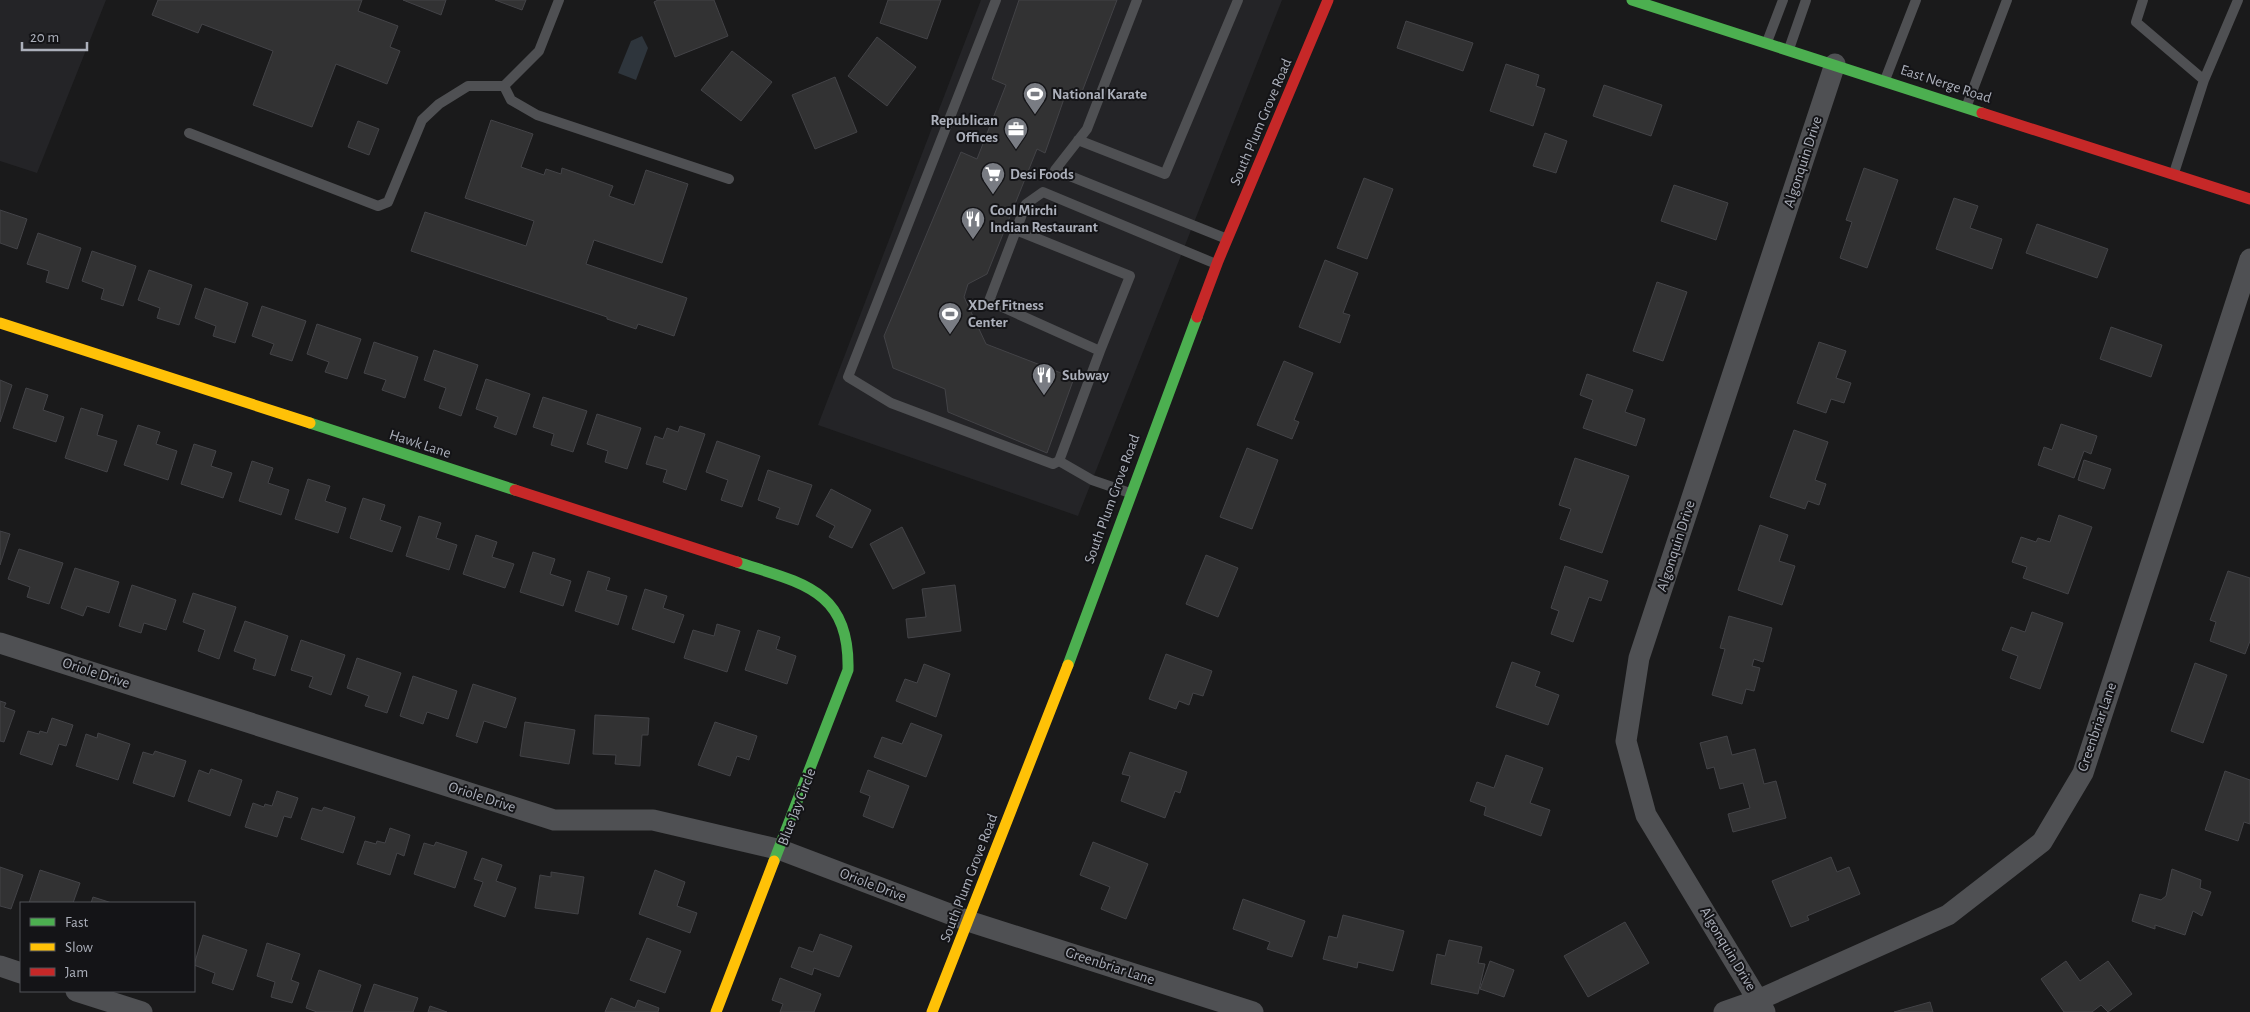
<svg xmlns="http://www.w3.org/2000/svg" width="2250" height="1012" viewBox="0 0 2250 1012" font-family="'Alegreya Sans',sans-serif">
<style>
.built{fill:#242427}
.water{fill:#2e353c}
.building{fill:#323233;stroke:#434347}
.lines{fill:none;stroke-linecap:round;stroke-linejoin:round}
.lane{stroke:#4f5053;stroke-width:10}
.street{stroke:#4f5053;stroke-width:21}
.fast{stroke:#4caf50;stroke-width:11}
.slow{stroke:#ffc107;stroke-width:11}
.jam{stroke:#c62828;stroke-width:11}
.labels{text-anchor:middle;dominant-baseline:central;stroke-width:4;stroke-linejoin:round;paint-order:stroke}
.street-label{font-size:15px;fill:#acb0bb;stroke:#141417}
.poi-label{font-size:15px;font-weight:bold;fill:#acb0bb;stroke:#141417;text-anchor:start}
</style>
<rect width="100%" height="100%" fill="#1a1a1b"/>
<path class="built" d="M0,0H106L37,173L0,161Z
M981,0H1282L1078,516L818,425Z"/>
<path class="water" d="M642,36L648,48L636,80L618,73L631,41Z"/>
<path class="building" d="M158,0H362L358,11L398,26L390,47L400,51L387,84L336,64L312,127L253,105L273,51L202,24L198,33L152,15Z
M403,0H446L441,15Z
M495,0H526L522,10Z
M658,0H714L728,36L675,57L654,2Z
M888,0H941L927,39L880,23Z
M1019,0H1117L1080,97L1066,93L1045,153L1037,149L987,274L968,284L964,297L986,344L1074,378L1047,453L948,412L945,389L893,368L884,336L961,152L977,159L1006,85L992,79Z
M1406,21L1473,43L1463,71L1397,48Z
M877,37L916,67L887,106L848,76Z
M732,51L772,82L741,121L701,90Z
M1506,64L1539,75L1536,86L1545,89L1533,126L1490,111Z
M835,77L857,132L815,149L792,95Z
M1604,85L1662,105L1651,136L1593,116Z
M491,120L533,134L521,167L544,175L546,169L561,174L562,168L613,186L609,196L634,205L646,170L688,184L662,263L594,240L586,264L687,298L674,336L638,324L636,329L607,319V317L411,251L425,212L526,246L534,221L465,198Z
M358,121L379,129L369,155L348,147Z
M1545,133L1567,141L1556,173L1533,166Z
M1864,168L1898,180L1867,268L1840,258L1852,222L1846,220Z
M1364,178L1393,189L1367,259L1337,248Z
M1674,185L1728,203L1716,240L1661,221Z
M1954,198L1978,206L1970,228L2002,239L1992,269L1936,249Z
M0,210L27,219L17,249L0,243Z
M2037,224L2108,249L2097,278L2026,253Z
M38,233L81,248L68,289L46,282L49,271L27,264Z
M92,251L136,266L123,306L101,299L104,289L82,281Z
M1325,260L1358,273L1343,313L1350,315L1340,343L1299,327Z
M149,270L192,285L179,325L157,318L160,308L138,300Z
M1657,282L1687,292L1663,361L1633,351Z
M205,288L248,303L235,343L213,336L216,326L195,318Z
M262,306L306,321L292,361L270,354L274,344L252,336Z
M317,324L361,339L347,379L325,372L329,362L307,354Z
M2111,327L2162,345L2151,377L2100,359Z
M374,342L418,357L405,398L382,390L386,380L364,373Z
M1819,342L1846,351L1836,378L1851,383L1844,403L1831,399L1826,413L1797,403Z
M434,350L478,365L461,416L439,408L446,388L424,380Z
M1284,361L1313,373L1294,420L1299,422L1292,439L1257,425Z
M1587,374L1633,390L1625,412L1645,419L1636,446L1583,428L1593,400L1580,395Z
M486,379L530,394L516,435L494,427L498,417L476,409Z
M0,380L12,385L0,422Z
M26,388L48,395L43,410L64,417L56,442L13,428Z
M543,397L587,411L573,452L551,445L554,434L533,427Z
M81,408L103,415L97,435L117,441L107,472L65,458Z
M597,414L641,428L627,469L605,462L608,451L587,444Z
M2061,424L2097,436L2091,454L2084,451L2074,478L2038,465L2044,447L2052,450Z
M138,425L160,432L156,444L177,451L168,480L124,465Z
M680,426L705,434L686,490L663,482L667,470L646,464L655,436L663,439L667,428L678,432Z
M1794,430L1828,442L1815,480L1826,484L1819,505L1808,501L1805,509L1770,497Z
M717,441L760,456L742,507L721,500L728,480L706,472Z
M194,444L216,451L211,466L232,473L223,498L181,484Z
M1247,448L1278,460L1252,529L1220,517Z
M1575,458L1629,476L1602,553L1560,539L1571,509L1559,505Z
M2084,460L2111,469L2104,489L2078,480Z
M252,461L273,468L268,483L289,490L281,515L239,501Z
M768,470L812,485L798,525L776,518L780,508L758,500Z
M308,479L330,486L325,501L346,508L338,533L295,519Z
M831,489L871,510L852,548L829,537L835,526L816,516Z
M363,498L385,505L380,520L401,527L392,552L350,538Z
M2059,515L2092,527L2068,594L2023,578L2027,567L2012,562L2021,537L2036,542L2038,538L2050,542Z
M419,516L441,523L436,538L457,545L449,570L406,556Z
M1760,525L1788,535L1779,561L1795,566L1782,605L1738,590Z
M902,527L925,573L893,589L870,544Z
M0,531L10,534L0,565Z
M476,535L497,542L492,557L514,564L505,588L463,574Z
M19,549L63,563L49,604L27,597L30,587L8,579Z
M533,552L555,559L550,574L571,581L563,606L520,592Z
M1206,555L1238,568L1218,617L1186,604Z
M1565,566L1608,581L1601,601L1589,597L1573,642L1551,634L1559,611L1551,608Z
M75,568L119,582L109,613L87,606L83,616L61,608Z
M588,571L610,578L606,590L627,596L618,625L575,611Z
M2228,571L2250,578V641L2245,654L2210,641L2216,622L2210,620Z
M132,585L176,600L166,630L144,623L141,633L119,626Z
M955,585L961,631L908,638L906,619L926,617L922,589Z
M645,589L667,596L663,608L684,615L674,643L632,629Z
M193,593L236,607L219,659L198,651L205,630L183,622Z
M2032,612L2063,623L2040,689L2010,678L2018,656L2002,650L2011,627L2025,632Z
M1729,616L1772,628L1763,662L1754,659L1752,666L1760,668L1754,691L1746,689L1742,704L1712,695L1725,649L1720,648Z
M245,621L288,636L275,676L253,669L256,659L234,651Z
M717,624L740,631L727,672L684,658L693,630L714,636Z
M758,630L780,637L776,649L796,656L787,684L745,670Z
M301,640L345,655L331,695L309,687L313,677L291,670Z
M1166,654L1212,671L1203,696L1193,693L1189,705L1179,701L1176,709L1149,699Z
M357,658L401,673L387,713L365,706L369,696L347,688Z
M1512,662L1540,672L1535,686L1559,695L1548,725L1496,707Z
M2195,663L2227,675L2203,743L2171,731Z
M924,664L950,674L936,717L896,701L905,679L917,683Z
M413,676L457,691L448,719L427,712L423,724L400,716Z
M473,684L516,698L506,728L484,721L477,743L456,736Z
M0,701L6,703L4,707L15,711L4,742L0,741Z
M595,715L649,718L648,735H642L640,766L615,764L616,755L593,754Z
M52,718L73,725L66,746L59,744L52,765L20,754L28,731L39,734L40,731L47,733Z
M525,722L575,730L569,764L520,756Z
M715,722L757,736L749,760L737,756L730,776L698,765Z
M911,723L942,735L926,777L874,757L882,737L902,744Z
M98,733L130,744L118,780L76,766L86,734L97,738Z
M1727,736L1732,755L1755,749L1764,784L1776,781L1786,818L1733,832L1728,814L1750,808L1743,783L1720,789L1714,767L1707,769L1700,743Z
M155,751L186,761L174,797L133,783L143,752L153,755Z
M1130,752L1187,772L1180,793L1175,791L1165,818L1121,801L1130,776L1122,774Z
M1506,755L1543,768L1530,803L1550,810L1541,836L1484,815L1486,807L1470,801L1477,782L1494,788Z
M211,769L242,780L230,816L188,801L199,770L209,774Z
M868,770L909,786L893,828L863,816L870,796L860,792Z
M2225,771L2250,780V824L2244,822L2238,841L2205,830Z
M277,791L298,798L291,818L284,816L277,837L245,827L253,803L264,807L265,804L272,806Z
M324,807L355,817L343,853L301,839L312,808L322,811Z
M390,828L410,835L404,856L397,853L390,875L357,864L365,841L376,844L377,841L385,843Z
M436,842L467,852L455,888L414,874L424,843L434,846Z
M1093,842L1148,864L1126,919L1101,909L1110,887L1080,875Z
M1831,857L1837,872L1849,867L1860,894L1807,916L1809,920L1791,927L1772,881Z
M482,858L502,865L496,881L516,888L505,917L474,906L483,882L474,879Z
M0,867L23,875L11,909L0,906Z
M2172,869L2201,880L2200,888L2211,892L2202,916L2193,911L2185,935L2155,925V929L2132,921L2140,894L2161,900L2166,896Z
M40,870L80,883L73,903H29Z
M655,870L685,882L677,906L697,913L690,933L639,914Z
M551,872L584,877L578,914L535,908L540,875L551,877Z
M93,897L112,903H91Z
M1243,899L1305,921L1292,957L1267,949L1270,942L1233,929Z
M1343,915L1404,931L1393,971L1358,962L1357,968L1323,959L1329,936L1337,938Z
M1625,922L1649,963L1588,997L1564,956Z
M820,934L852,946L839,977L814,968L812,975L791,967L799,947L813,952Z
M203,935L247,950L233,990L212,983L215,973L194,965Z
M647,938L681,951L665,993L630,980Z
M1449,940L1482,947L1478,963L1485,964L1478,994L1431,984L1437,954L1445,956Z
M267,943L300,954L291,980L299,983L292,1003L271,997L275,982L257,976Z
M1490,961L1514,970L1504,997L1480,989Z
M2066,961L2080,981L2108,961L2132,994L2108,1012L2101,1005L2092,1012H2064L2041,979Z
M319,970L361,985L352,1012H317L306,1008Z
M780,978L821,994L814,1012H780L783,1004L772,1000Z
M374,984L418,998L413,1012H364Z
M611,998L635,1008L638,1000L659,1008L658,1012H605Z
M1930,1002L1933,1012H1894Z
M430,1006L447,1012H428Z"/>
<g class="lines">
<path class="lane" d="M559,0L539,51L504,86L511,100L537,115L729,179
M996,0L848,377L891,403L1053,464L1059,461
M1137,0L1087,129L1055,170L1227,239
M2143,0L2136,22L2204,80
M1767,42L1783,0
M1789,49L1806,0
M1885,80L1916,0
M1967,105L2007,0
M189,133L378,206L388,202L422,120L439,104L468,86H504
M1078,140L1165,174L1238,0
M2174,173L2204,80L2238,0
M1016,230L1130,276L1100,351
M1130,493L1092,480L1059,461L1100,351L989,301L1026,204L1043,192L1216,264"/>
<path class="street" d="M0,643L554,820H653L781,850L968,921L1253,1012
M0,966L21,973
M76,991L142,1012
M1724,1012L1758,1000L1948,915L2042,842L2083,773L2250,259
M1765,1012L1646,815L1626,741L1639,658L1835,64"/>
<path class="fast" d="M1632,0L1982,113
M310,423L515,490
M737,562C801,583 850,589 848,670L774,861
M1068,665L1197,317"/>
<path class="slow" d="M0,323L310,423
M716,1012L774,861
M932,1012L1068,665"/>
<path class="jam" d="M1982,113L2250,199
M1197,317L1218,261L1328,0
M515,490L737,562"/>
</g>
<defs>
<g id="stadium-pin" transform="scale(1.25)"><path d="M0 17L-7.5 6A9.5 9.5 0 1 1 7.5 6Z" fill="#797c83" stroke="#141417"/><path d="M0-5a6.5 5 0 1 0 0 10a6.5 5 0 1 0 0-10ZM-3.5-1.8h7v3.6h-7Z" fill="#fff"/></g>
<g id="office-pin" transform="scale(1.25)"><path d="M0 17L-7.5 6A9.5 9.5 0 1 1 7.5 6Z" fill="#797c83" stroke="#141417"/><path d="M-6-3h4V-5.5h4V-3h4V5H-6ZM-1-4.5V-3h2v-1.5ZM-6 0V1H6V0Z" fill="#fff"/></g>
<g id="supermarket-pin" transform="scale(1.25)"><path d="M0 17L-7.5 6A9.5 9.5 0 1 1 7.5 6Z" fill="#797c83" stroke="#141417"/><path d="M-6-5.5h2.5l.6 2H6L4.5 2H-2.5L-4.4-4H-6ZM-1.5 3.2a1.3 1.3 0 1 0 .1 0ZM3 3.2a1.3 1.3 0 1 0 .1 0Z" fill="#fff"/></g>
<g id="restaurant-pin" transform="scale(1.25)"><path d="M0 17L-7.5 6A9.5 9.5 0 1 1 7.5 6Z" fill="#797c83" stroke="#141417"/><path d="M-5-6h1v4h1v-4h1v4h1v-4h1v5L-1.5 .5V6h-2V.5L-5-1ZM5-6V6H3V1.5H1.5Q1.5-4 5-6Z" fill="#fff"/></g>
</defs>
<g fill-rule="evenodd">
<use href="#stadium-pin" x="1035" y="94"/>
<use href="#office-pin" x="1016" y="129"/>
<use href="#supermarket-pin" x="993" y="174"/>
<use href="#restaurant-pin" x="973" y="219"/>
<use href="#stadium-pin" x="950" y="314"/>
<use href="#restaurant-pin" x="1044" y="375"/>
</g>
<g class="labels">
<g class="street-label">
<text transform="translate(1946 84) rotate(18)">East Nerge Road</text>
<text transform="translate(1261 122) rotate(-67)">South Plum Grove Road</text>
<text transform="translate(1803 162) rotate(-72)">Algonquin Drive</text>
<text transform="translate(420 444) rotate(18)">Hawk Lane</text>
<text transform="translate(1112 499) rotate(-70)">South Plum Grove Road</text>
<text transform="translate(1676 546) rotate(-72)">Algonquin Drive</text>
<text transform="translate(96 673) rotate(18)">Oriole Drive</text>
<text transform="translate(2097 727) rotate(-71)">Greenbriar Lane</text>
<text transform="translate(482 797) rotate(18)">Oriole Drive</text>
<text transform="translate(797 807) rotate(-69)">Blue Jay Circle</text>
<text transform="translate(969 878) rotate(-69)">South Plum Grove Road</text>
<text transform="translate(873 885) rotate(21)">Oriole Drive</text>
<text transform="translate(1728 949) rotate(59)">Algonquin Drive</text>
<text transform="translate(1110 966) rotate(18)">Greenbriar Lane</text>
</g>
<g class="poi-label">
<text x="1052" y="94">National Karate</text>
<text x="998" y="120" text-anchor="end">Republican<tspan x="998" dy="17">Offices</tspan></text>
<text x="1010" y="174">Desi Foods</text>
<text x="990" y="210">Cool Mirchi<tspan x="990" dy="17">Indian Restaurant</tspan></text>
<text x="968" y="305">XDef Fitness<tspan x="968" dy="17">Center</tspan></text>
<text x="1062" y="375">Subway</text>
</g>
</g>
<rect x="20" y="902" width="175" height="90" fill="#141417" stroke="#515259"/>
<rect x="30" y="918" width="25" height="8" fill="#4caf50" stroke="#515259"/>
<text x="65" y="927" font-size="15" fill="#acb0bb">Fast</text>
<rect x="30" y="943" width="25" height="8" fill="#ffc107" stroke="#515259"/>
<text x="65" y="952" font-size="15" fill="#acb0bb">Slow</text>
<rect x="30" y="968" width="25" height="8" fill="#c62828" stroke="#515259"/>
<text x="65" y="977" font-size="15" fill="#acb0bb">Jam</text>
<path d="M22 42v8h65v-8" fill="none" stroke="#acb0bb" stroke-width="2.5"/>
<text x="30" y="42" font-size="15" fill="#acb0bb" stroke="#141417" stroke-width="4" paint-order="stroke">20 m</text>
</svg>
